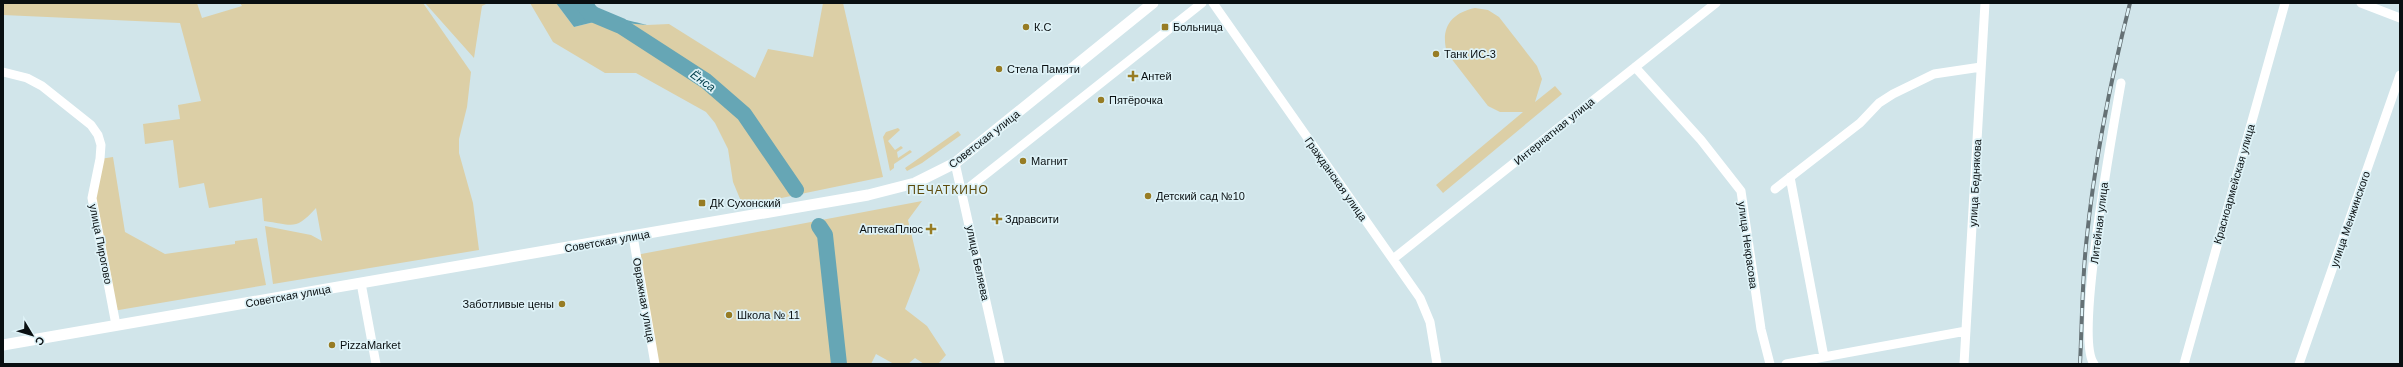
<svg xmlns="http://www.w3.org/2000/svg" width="2403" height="367" viewBox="0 0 2403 367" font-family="Arial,sans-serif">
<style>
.green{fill:#dccfa6}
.water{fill:#66a6b5}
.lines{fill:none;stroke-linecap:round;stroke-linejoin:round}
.river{stroke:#66a6b5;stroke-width:16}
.minor{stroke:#fff;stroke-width:9}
.major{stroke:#fff;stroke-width:11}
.rail-casing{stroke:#657175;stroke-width:4}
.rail{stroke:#def2f7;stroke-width:2.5;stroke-dasharray:8;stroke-linecap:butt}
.poi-dot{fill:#977c24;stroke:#def2f7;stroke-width:1.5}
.labels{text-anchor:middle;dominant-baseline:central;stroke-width:3.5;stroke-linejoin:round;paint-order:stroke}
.poi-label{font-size:11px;fill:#090f11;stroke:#def2f7;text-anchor:start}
.street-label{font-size:11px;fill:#090f11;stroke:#def2f7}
.water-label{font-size:12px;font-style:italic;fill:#013f4b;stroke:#def2f7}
.neighbourhood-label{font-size:12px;letter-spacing:1px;fill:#5d4b0c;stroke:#def2f7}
</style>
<rect width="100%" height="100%" fill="#d1e5ea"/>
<path class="green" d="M3,3H197L202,18L242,6L240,3H423L471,72L467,107L459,139V153L473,203L479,250L273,284L265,226L311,235L322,241L316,208C295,231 294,225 264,221L262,198L209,208L204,183L179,188L173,140L145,144L143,124L180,119L178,105L201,101L180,23L3,15Z
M425,3H488L482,6L474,58Z
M530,3H556L574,27L606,19L621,26L625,23L647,25L669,24L755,78L768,49L813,57L823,3H843L883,177L743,206L733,182L728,149L715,123L706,112L636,73H605L553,42Z
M1475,8L1488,10L1499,17L1537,66L1542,79L1535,102L1555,86L1562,94L1443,193L1436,185L1523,112H1500L1488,106L1447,53C1440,28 1451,13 1475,8Z
M898,128L900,130L888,141L895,150L901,146L903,148L897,152L898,158L910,150L912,152L894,164V168L890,171L883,137L886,132Z
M958,131L961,135L922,163L907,171L905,168Z
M113,157L125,232L165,254L235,244V241L257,238L266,285L113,311L94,214L100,159Z
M922,201L908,220L920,270L905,309L927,326L946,355L938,364H924L915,358L908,364H894L876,354L871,364H655L636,255Z"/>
<path class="water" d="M556,3H594C600,16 633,21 647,25L625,23L621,26L606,19L574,27Z"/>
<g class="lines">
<path class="river" d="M582,3L590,13L621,26L706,81L744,114L796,190
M819,226L825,235L839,364"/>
<path class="minor" d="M1213,3L1420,298L1430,322L1437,364
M2361,3L2400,18
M1635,67L1701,140L1741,191L1761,329L1770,364
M3,72L27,78L42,86L91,125L98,135L101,145L100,159L92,198L116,325
M955,163L1000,364
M1790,177L1824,357
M1775,189L1860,123L1879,103L1893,94L1934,74L1981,67
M962,193L1202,3
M633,236L655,364
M1393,259L1716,3
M361,283L376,364
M1786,364L1966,331
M1964,364L1985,3
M2094,364C2074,338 2114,124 2121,83
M2184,364L2285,3
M2299,364L2400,75"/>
<path class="major" d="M3,345L868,195L915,183L955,163L1153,3"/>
<g class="rail-casing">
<path id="rail" d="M2080,364C2082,325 2082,285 2086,245C2094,164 2110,82 2130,3"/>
</g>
<use href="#rail" class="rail"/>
</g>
<g class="poi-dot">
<circle cx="1026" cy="27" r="4"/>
<rect x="1161" y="23" width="8" height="8" rx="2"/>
<circle cx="1436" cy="54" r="4"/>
<circle cx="999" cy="69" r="4"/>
<path d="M1131 70h4v4h4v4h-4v4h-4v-4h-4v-4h4z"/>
<circle cx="1101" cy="100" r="4"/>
<circle cx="1023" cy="161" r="4"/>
<circle cx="1148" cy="196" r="4"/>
<rect x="698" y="199" width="8" height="8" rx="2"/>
<path d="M995 213h4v4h4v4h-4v4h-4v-4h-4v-4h4z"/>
<path d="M929 223h4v4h4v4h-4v4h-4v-4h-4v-4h4z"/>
<circle cx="562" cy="304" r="4"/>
<circle cx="729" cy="315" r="4"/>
<circle cx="332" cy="345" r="4"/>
</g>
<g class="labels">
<g class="poi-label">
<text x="1034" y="27">К.С</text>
<text x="1173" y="27">Больница</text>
<text x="1444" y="54">Танк ИС-3</text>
<text x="1007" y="69">Стела Памяти</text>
<text x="1141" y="76">Антей</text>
<text x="1109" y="100">Пятёрочка</text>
<text x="1031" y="161">Магнит</text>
<text x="1156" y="196">Детский сад №10</text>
<text x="710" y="203">ДК Сухонский</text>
<text x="1005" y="219">Здравсити</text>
<text x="923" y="229" text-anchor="end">АптекаПлюс</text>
<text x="554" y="304" text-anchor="end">Заботливые цены</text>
<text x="737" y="315">Школа № 11</text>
<text x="340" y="345">PizzaMarket</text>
</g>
<g class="street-label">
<text transform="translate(1554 131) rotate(-39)">Интернатная улица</text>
<text transform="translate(984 139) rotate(-38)">Советская улица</text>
<text transform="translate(1336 179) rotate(55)">Гражданская улица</text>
<text transform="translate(1975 183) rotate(-87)">улица Беднякова</text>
<text transform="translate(2234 184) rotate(-74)">Красноармейская улица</text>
<text transform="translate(2350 219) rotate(-71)">улица Менжинского</text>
<text transform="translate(2099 223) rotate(-83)">Литейная улица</text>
<text transform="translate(607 241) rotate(-10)">Советская улица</text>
<text transform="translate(101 244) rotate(79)">улица Пирогово</text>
<text transform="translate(1748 245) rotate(82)">улица Некрасова</text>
<text transform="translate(978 263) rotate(78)">улица Беляева</text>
<text transform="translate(288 296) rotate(-10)">Советская улица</text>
<text transform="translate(644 300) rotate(80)">Овражная улица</text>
</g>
<g class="water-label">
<text transform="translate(703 81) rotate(36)">Ёнса</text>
</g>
<g class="neighbourhood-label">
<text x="948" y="190">ПЕЧАТКИНО</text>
</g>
</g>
<rect width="2403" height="367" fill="none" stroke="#090f11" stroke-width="8"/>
<g transform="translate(32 335) rotate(128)" stroke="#def2f7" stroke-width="3" paint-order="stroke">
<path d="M0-3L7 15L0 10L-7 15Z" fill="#090f11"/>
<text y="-6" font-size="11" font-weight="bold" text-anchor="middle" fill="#090f11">С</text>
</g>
</svg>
